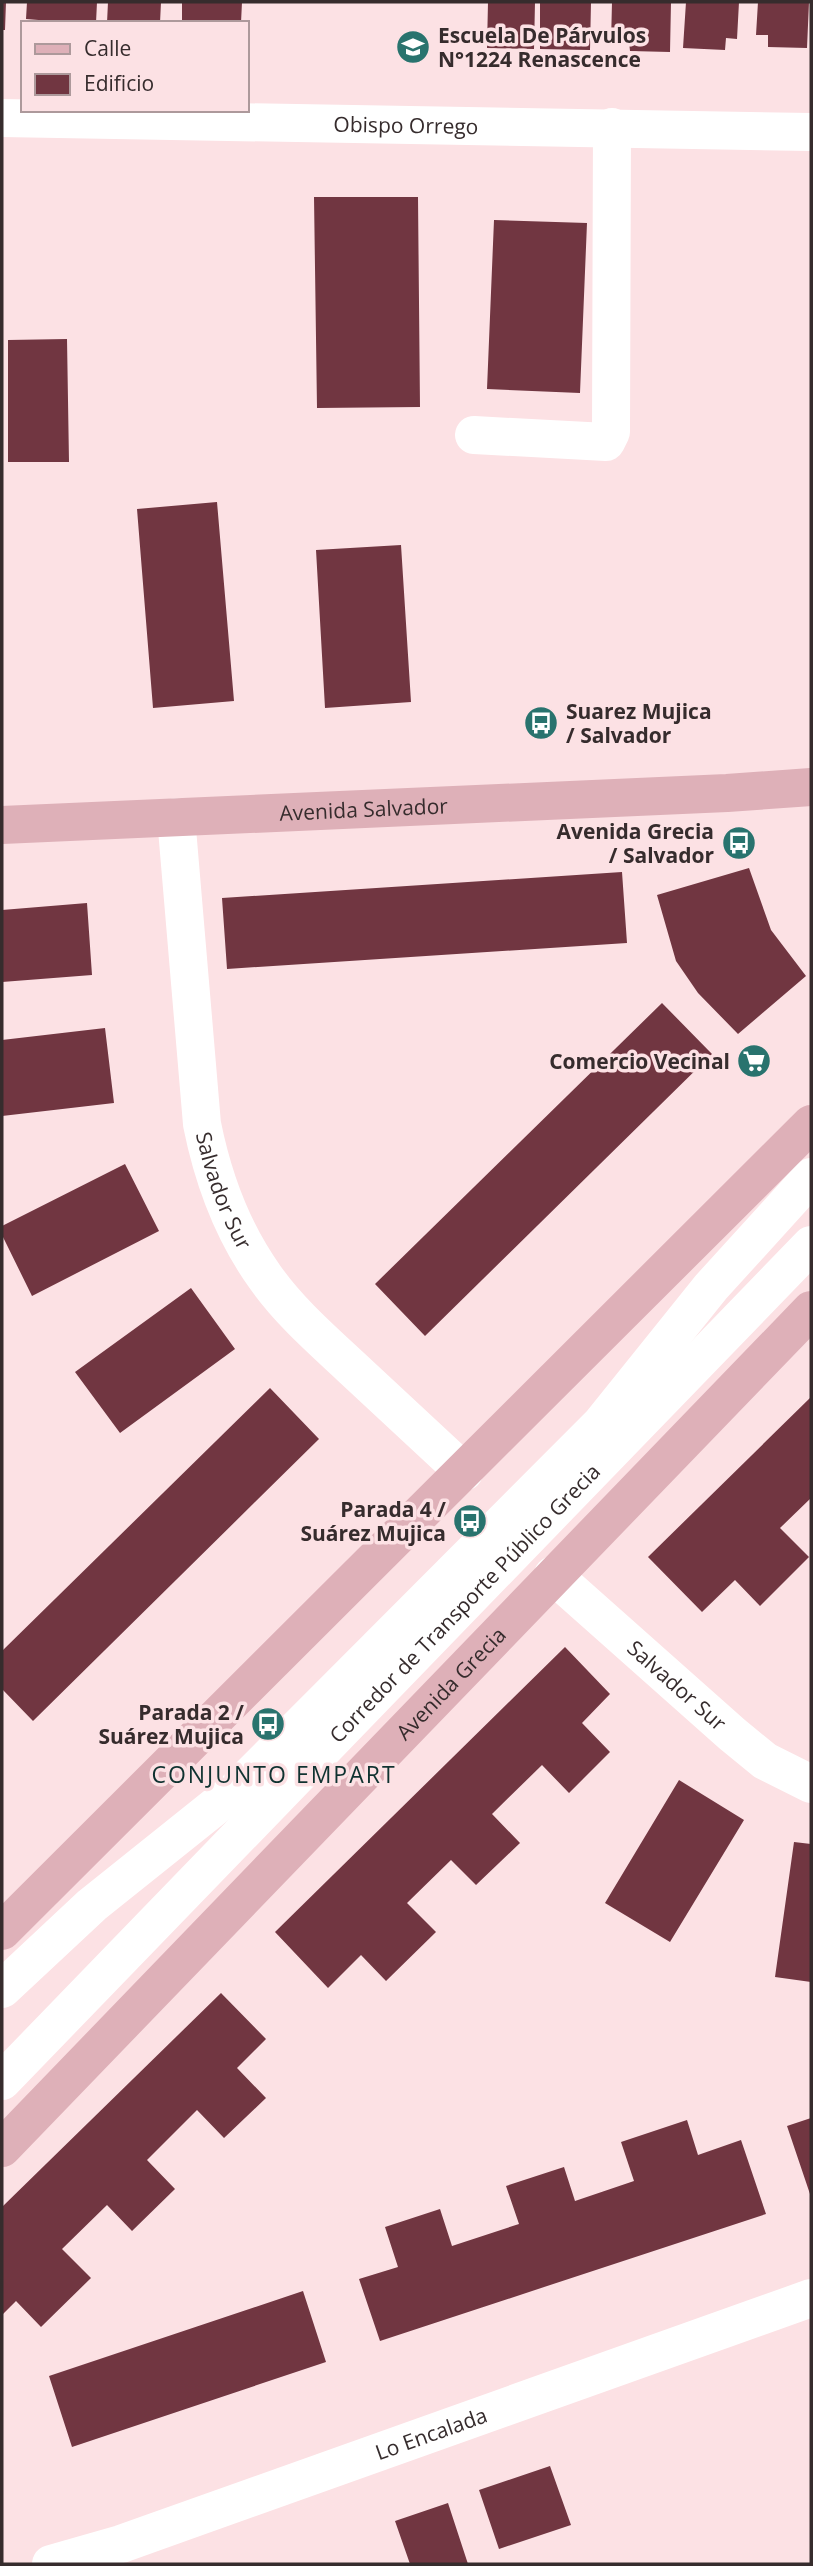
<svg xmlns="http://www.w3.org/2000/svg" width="813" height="2566" viewBox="0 0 813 2566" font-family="'Open Sans',sans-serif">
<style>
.building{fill:#713641}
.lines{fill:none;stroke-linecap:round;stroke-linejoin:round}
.minor{stroke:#fff;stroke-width:38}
.major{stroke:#deb0b8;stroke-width:38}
.labels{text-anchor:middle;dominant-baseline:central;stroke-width:7;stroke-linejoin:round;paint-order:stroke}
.poi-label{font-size:21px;font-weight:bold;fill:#362c2d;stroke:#fce1e4;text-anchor:end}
.street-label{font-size:21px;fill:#362c2d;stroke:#fce1e4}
.neighbourhood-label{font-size:23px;letter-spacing:2px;fill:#0f3230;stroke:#fce1e4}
</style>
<rect width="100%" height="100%" fill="#fce1e4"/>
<path class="building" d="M2,2H6L5,30H2Z
M27,2H97L96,23H51V21L26,19Z
M108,2H161L160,23H107Z
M182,2H242L241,23H182Z
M488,2H535L534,49L487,48Z
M540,2H591L590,50L540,49Z
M612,2H671L670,52L630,51L629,42L611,43Z
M686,2H739L737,39L726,38L725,50L683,48Z
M758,2H809L807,48L768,47V35H756Z
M314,197H418L420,407L317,408Z
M494,220L587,223L580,393L487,389Z
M67,339L69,462H8V340Z
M217,502L234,701L153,708L137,509Z
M401,545L411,702L325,708L316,550Z
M749,868L771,930L806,976L738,1034L698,993L676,961L657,895Z
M622,872L627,943L227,969L222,898Z
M87,903L92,975L2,982V910Z
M662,1003L712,1054L425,1336L375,1284Z
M105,1028L114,1103L2,1116V1040Z
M125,1164L159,1231L32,1296L2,1235V1226Z
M191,1288L235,1349L120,1433L75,1372Z
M270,1388L319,1439L33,1721L2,1689V1651Z
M811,1397V1498L780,1528L809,1557L760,1606L735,1580L702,1612L648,1557Z
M565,1647L610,1694L582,1723L610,1752L569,1793L542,1765L492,1814L520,1843L476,1885L451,1860L407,1903L436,1932L386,1981L361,1955L328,1988L275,1932Z
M679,1780L744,1820L670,1942L605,1903Z
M794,1842L811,1844V1982L775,1977Z
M221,1993L266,2039L237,2068L266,2098L224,2138L197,2110L147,2160L175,2189L132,2231L107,2205L62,2249L91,2278L41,2327L16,2301L2,2315V2207Z
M811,2118V2197L787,2126Z
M687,2120L698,2155L741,2140L766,2214L380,2341L359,2279L398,2267L385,2227L440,2209L452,2246L519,2224L506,2186L564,2167L575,2201L634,2181L621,2142Z
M303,2291L326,2362L72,2447L49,2376Z
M550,2466L571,2525L499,2549L479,2490Z
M448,2503L468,2564H410L395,2521Z"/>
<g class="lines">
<g class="minor">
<path id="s1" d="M2,118L811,132"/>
<path d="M474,435L606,442L611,432L612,127"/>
<path id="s2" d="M176,817L202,1124C213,1179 232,1231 265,1277C289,1311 320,1338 350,1366C388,1401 426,1437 464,1472"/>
<path id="s3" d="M553,1575L732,1734L765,1761L811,1784"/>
<path d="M2,1989L92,1905L237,1789L601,1424L711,1287L811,1177"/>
<path id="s4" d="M2,2081L811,1245"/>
<path id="s5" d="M51,2564L121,2544L811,2298"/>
</g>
<g class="major">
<path id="s6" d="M2,825L727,793L811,787"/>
<path d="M2,1931L811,1124"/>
<path id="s7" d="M2,2148L811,1310"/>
</g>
</g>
<defs>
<g id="school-disc" transform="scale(1.75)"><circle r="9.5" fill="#29736e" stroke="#fce1e4"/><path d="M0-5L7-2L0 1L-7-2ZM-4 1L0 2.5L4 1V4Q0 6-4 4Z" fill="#fff"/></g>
<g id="bus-disc" transform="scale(1.75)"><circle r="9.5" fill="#29736e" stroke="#fce1e4"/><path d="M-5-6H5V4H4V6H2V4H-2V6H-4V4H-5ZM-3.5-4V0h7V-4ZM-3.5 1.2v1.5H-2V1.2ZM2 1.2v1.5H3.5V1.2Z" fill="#fff"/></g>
<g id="supermarket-disc" transform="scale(1.75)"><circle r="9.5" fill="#29736e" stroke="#fce1e4"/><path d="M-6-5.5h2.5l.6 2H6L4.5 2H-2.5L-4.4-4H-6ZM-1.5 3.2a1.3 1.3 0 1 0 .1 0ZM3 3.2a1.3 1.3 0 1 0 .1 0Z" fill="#fff"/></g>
</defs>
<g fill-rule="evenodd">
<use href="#school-disc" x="413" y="47"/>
<use href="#bus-disc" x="541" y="723"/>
<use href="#bus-disc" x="739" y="843"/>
<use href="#supermarket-disc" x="754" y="1061"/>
<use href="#bus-disc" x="470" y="1521"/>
<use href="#bus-disc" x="268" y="1724"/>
</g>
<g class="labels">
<g class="poi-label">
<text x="438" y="35" text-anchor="start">Escuela De Párvulos<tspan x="438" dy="24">N°1224 Renascence</tspan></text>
<text x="566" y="711" text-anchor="start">Suarez Mujica<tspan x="566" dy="24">/ Salvador</tspan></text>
<text x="714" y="831">Avenida Grecia<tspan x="714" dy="24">/ Salvador</tspan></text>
<text x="730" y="1061">Comercio Vecinal</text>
<text x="446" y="1509">Parada 4 /<tspan x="446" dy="24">Suárez Mujica</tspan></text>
<text x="244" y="1712">Parada 2 /<tspan x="244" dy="24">Suárez Mujica</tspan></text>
</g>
<g class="street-label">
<text stroke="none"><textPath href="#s1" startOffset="404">Obispo Orrego</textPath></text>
<text stroke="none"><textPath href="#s6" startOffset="362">Avenida Salvador</textPath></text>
<text stroke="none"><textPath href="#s2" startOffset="378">Salvador Sur</textPath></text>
<text stroke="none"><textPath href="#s4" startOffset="665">Corredor de Transporte Público Grecia</textPath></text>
<text stroke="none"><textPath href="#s7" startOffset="646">Avenida Grecia</textPath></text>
<text stroke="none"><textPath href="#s3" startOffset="166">Salvador Sur</textPath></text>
<text stroke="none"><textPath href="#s5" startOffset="402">Lo Encalada</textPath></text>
</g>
<g class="neighbourhood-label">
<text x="274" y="1774">CONJUNTO EMPART</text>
</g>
</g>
<rect width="813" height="2566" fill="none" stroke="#362c2d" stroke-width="7"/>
<rect x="21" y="21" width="228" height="91" fill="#fce1e4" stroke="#ad999b" stroke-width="2"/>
<rect x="35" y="44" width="35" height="10" fill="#deb0b8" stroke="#ad999b" stroke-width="2"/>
<text x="84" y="56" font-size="21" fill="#362c2d">Calle</text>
<rect x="35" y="74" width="35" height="21" fill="#713641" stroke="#ad999b" stroke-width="2"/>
<text x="84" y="91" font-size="21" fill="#362c2d">Edificio</text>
</svg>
